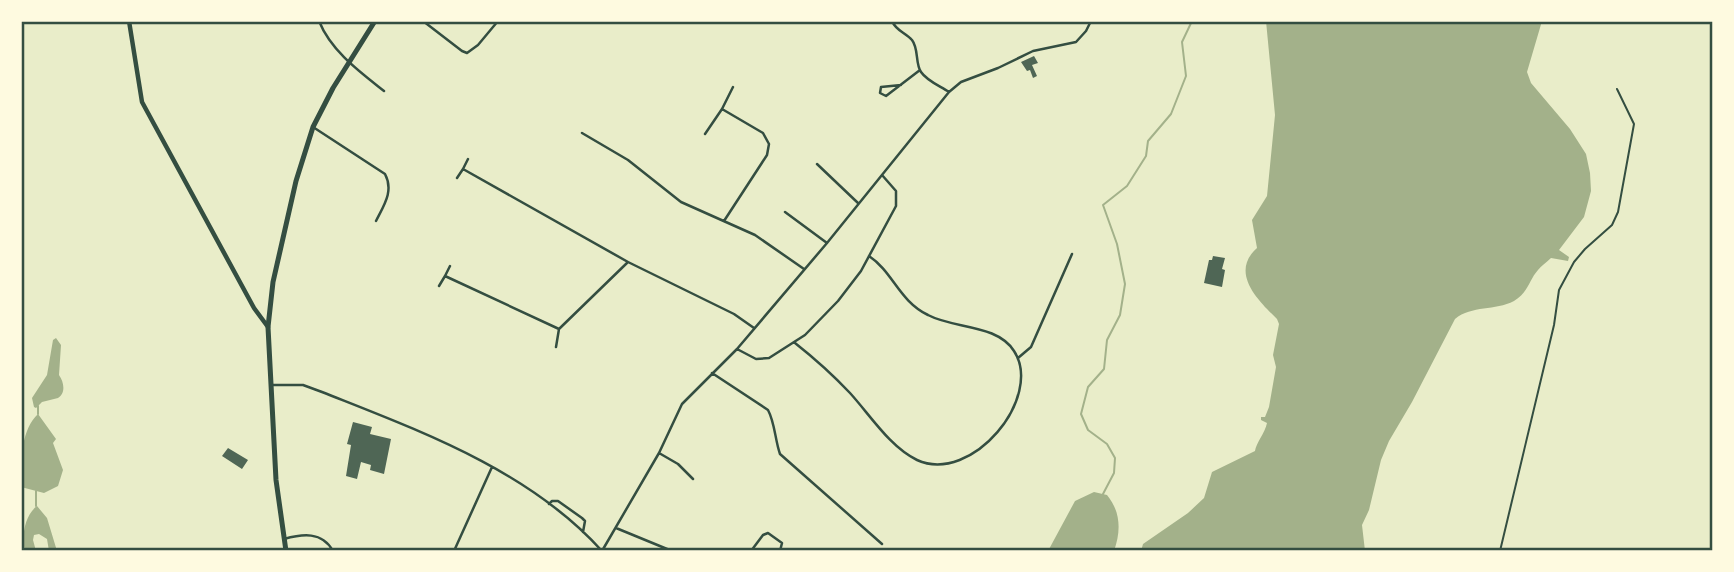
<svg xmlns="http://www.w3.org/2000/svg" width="1734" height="572" viewBox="0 0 1734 572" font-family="'Nunito Sans',sans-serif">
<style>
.water{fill:#a3b18a}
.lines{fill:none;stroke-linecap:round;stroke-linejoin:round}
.stream{stroke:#a3b18a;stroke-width:2}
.building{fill:#4f6655}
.path{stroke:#344e41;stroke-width:2}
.minor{stroke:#344e41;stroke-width:2.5}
.secondary{stroke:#344e41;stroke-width:4.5}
.trunk{stroke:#344e41;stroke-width:5}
.neatline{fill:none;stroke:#344e41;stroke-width:2.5}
</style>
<rect width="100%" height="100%" fill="#e9edc9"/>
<path class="water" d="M1266,21H1542L1527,72L1531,83L1570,129L1586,154L1590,173L1591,191L1584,217L1559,250L1569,257L1568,261L1551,258C1547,262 1541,266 1538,270C1529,280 1528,293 1514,301C1495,311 1472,305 1455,319L1412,402L1389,441L1381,460L1369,510L1362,525L1365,551H1141L1143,544L1188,513L1204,498L1212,472L1255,451C1256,443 1265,433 1267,423L1261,420V417H1265L1269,407L1276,367L1273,355L1279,324L1277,319C1259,301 1229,273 1257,248L1252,220L1267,196L1275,115Z
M56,338L61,345L59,375C64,382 66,393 58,398L42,402L36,408L34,407L32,398L47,375L53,340Z
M38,414L56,439L53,443L63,470L58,486L44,493L21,487C21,463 20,431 38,414Z
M1094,492L1107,495C1121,512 1121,531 1114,551H1048L1075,501Z
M37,506L47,518L57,551H49L47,539L39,534L34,535L33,540L36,551H25C21,536 25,515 37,506Z"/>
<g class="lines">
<path class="stream" d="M38,406V414
M36,491V506
M1103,494L1114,473L1115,458L1107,444L1088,430L1081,414L1088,387L1104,369L1107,340L1120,315L1125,284L1117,244L1103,205L1127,186L1146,156L1148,141L1171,114L1186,76L1182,42L1192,21"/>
</g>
<path class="building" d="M1034,56L1038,63L1032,65L1037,76L1033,78L1030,70L1027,71L1021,62Z
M1213,256L1225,258L1222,269L1225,270L1222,287L1204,283L1209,260H1212Z
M353,422L372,427L370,434L391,439L384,474L370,470L371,465L361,462L357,479L346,476L351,445L347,444Z
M228,448L248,460L242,469L222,456Z"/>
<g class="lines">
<path class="path" d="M1500,551L1554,325L1559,290L1574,262L1585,249L1612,225L1618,212L1634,124L1617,89"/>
<path class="minor" d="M319,21C331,51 360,72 384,91
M423,21L462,51L467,53L478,45L498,21
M892,21C896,31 905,32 912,40C919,49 915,63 921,72C927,81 940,86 949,92
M901,85L881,87L880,93L886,96L920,70
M722,109L763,133L769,144L767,155L724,221
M313,127L385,174C394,191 384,205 376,221
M582,133L628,160L681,202L755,235L804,269
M705,134L722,109L733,87
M468,159L463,169L628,262
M817,164L858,203
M457,178L463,169
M785,212L827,243
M445,276L450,266
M439,286L445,276L559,329L628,262L734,314L754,328
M795,343C814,358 833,375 850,393C870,415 890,447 917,460C972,485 1044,397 1014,351C997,324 954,329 928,315C899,301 893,272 869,256
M556,347L559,329
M737,349L756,359L769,358L805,335L838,301L861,271L896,206V191L882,175
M1018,358L1031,347L1072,254
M712,373L768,410C775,423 775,440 780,454L882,544
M273,385H303L322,392C420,431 529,470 602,551
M659,453L678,464L693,479
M549,504L552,501H558L582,518L585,521L583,532
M616,528L672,551
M284,539C302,534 322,531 333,551
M454,551L492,467
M602,551L659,453L682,404L737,349L827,243L949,92L961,82L998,68L1033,51L1076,42L1086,31L1091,21
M751,551L763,535L768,533L782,543L780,551"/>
<path class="secondary" d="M129,21L142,102L254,308L268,327"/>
<path class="trunk" d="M286,551L276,480L268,327L273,282L296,181L313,127L333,88L375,21"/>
</g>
<rect width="1734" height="572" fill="none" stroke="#fefae0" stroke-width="46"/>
<rect x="23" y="23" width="1688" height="526" class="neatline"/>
</svg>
